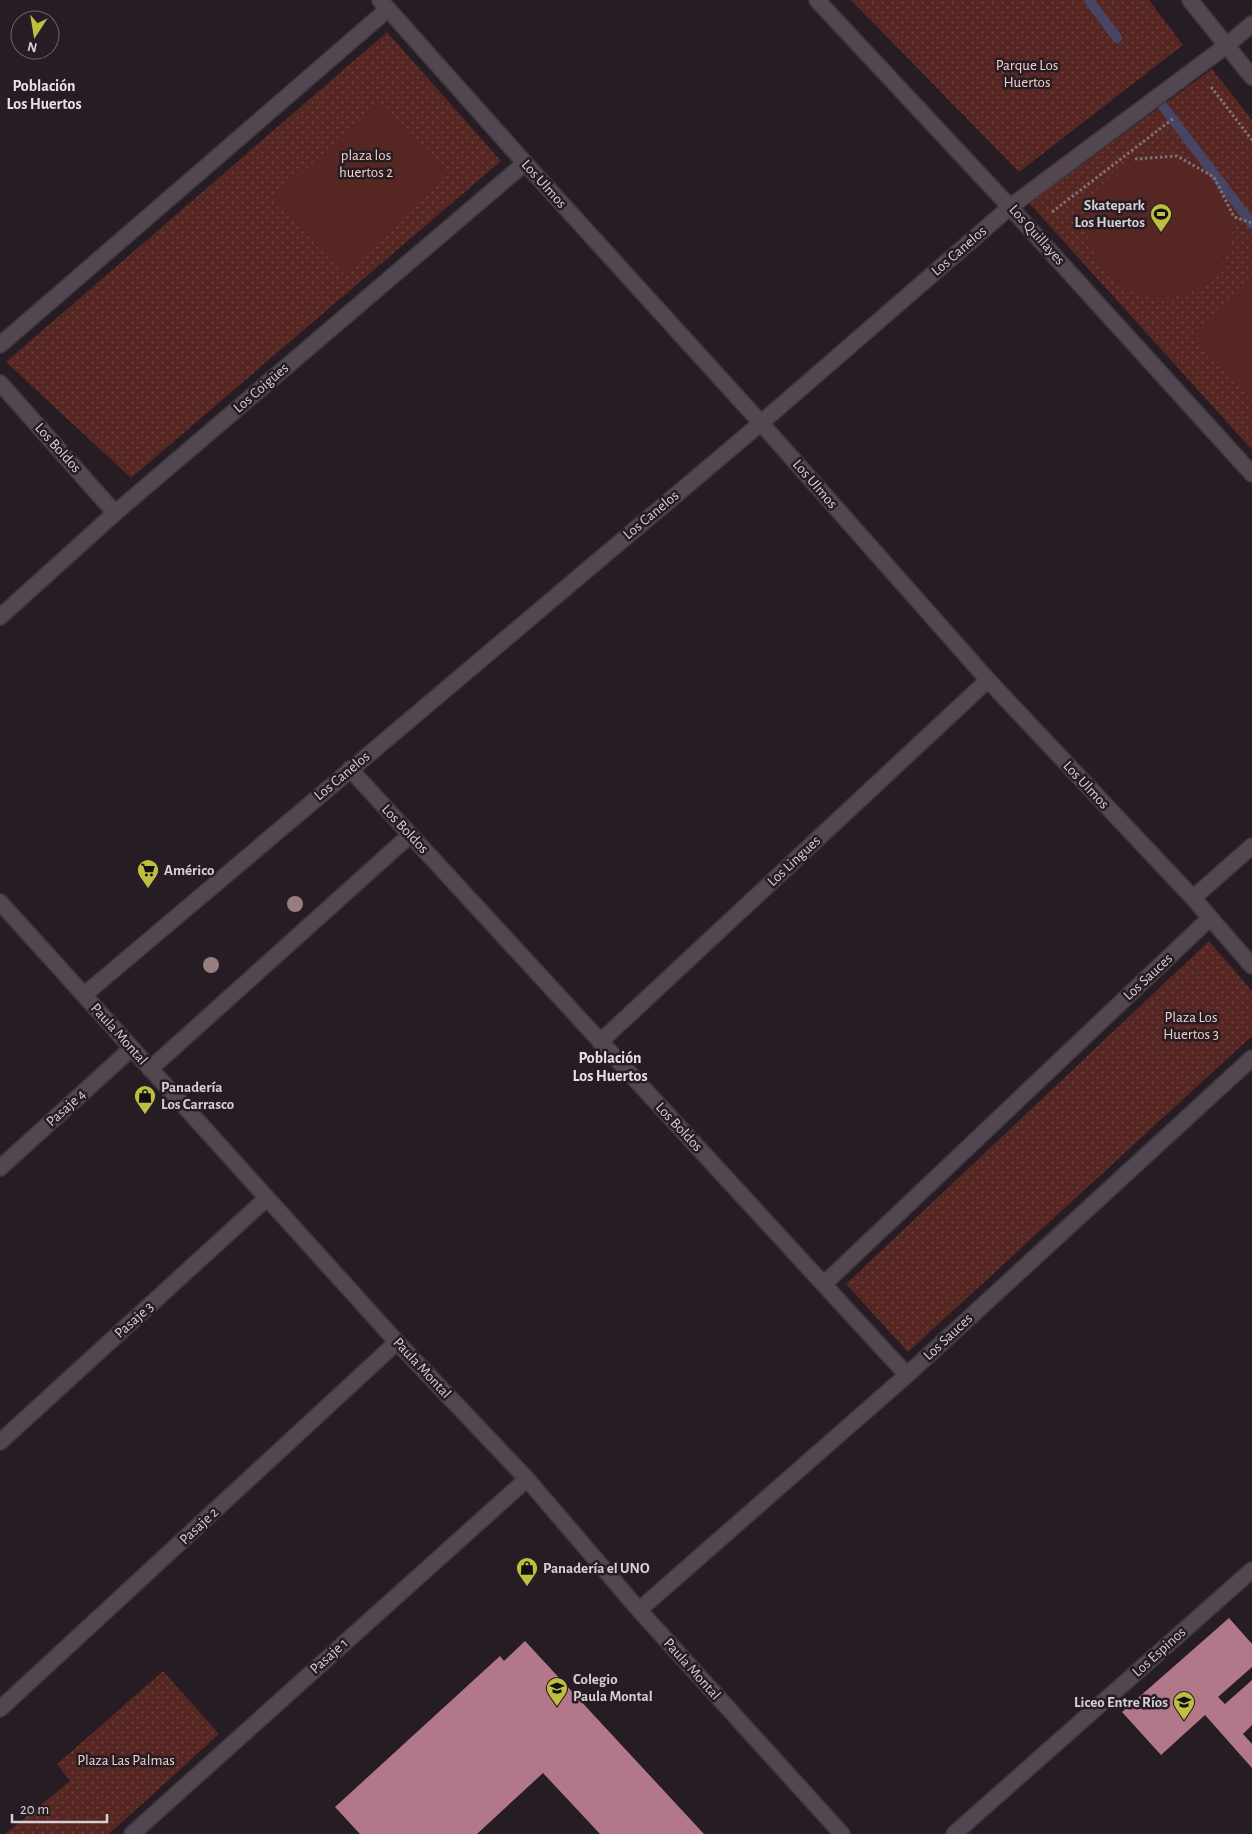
<svg xmlns="http://www.w3.org/2000/svg" width="1252" height="1834" viewBox="0 0 1252 1834" font-family="'Alegreya Sans',sans-serif">
<style>
.green{fill:url(#green-dots)}
.pitch{fill:#562622}
.lines{fill:none;stroke-linecap:round;stroke-linejoin:round}
.stream{stroke:#484463;stroke-width:10}
.building{fill:#b3778a}
.minor-casing{stroke:#3f373d;stroke-width:18}
.secondary-casing{stroke:#3f373d;stroke-width:18}
.path{stroke:#7c737a;stroke-width:3;stroke-dasharray:2.5 2.5;stroke-linecap:butt}
.minor{stroke:#524750;stroke-width:15}
.secondary{stroke:#524750;stroke-width:15}
.tree{fill:#977e7f}
.labels{text-anchor:middle;dominant-baseline:central;stroke-width:5;stroke-linejoin:round;paint-order:stroke}
.park-label{font-size:15px;fill:#f4cec9;stroke:#261c24}
.street-label{font-size:15px;fill:#d6cfd4;stroke:#261c24}
.poi-label{font-size:15px;font-weight:bold;fill:#d6cfd4;stroke:#261c24;text-anchor:start}
.neighbourhood-label{font-size:16px;font-weight:bold;fill:#ebdee8;stroke:#261c24}
</style>
<defs>
<pattern id="green-dots" width="8" height="8" patternUnits="userSpaceOnUse" patternTransform="scale(1.25)"><rect width="8" height="8" fill="#562622"/><path d="M2 2h.1M6 6h.1" fill="none" stroke="#6e4441" stroke-width="1.8" stroke-linecap="round"/></pattern>
</defs>
<rect width="100%" height="100%" fill="#261c24"/>
<path class="green" d="M851,0H1149L1183,45L1019,172Z
M387,32L501,161L131,478L6,362Z
M1212,69L1252,120V450L1029,203Z
M1209,941L1252,991V1036L908,1352L846,1284Z
M163,1671L219,1734L109,1834H5L70,1781L57,1764Z"/>
<path class="pitch" d="M379,103L447,175L343,273L273,199Z
M1089 226a72 72 0 1 1 144 0a72 72 0 1 1-144 0Z
M1251,280L1252,281V398L1193,333Z"/>
<g class="lines">
<path class="stream" d="M1089,0L1117,38
M1162,105L1252,224"/>
</g>
<path class="building" d="M1229,1618L1252,1644V1667L1218,1697L1225,1704L1252,1680V1725L1243,1734L1252,1744V1768L1205,1715L1161,1755L1122,1712Z
M525,1641L704,1834H600L543,1773L477,1834H360L335,1807L500,1656L504,1661Z"/>
<g class="lines">
<g class="minor-casing">
<path id="minor" d="M380,0L525,163L761,423L988,680L1193,898L1252,966
M817,0L1010,207L1252,474
M0,345L388,9
M0,383L115,513
M0,617L115,513L525,163
M350,769L907,1375
M1193,898L1252,846
M0,902L397,1342L527,1479L639,1610L842,1834
M84,995L761,423L1010,207L1227,45L1252,24
M600,1042L988,680
M150,1069L410,835
M0,1168L132,1048
M824,1284L1210,918
M0,1442L267,1198
M639,1610L907,1375L1252,1058
M0,1709L397,1342
M132,1834L527,1479
M954,1834L1252,1570"/>
</g>
<g class="secondary-casing">
<path id="secondary" d="M1190,0L1252,77"/>
</g>
<path class="path" d="M1211,89L1212,88L1252,140
M1135,159L1177,156L1214,177L1234,217L1252,223
M1052,212L1174,118"/>
<use href="#minor" class="minor"/>
<use href="#secondary" class="secondary"/>
</g>
<g class="tree">
<circle cx="295" cy="904" r="8"/>
<circle cx="211" cy="965" r="8"/>
</g>
<defs>
<g id="stadium-pin" transform="scale(1.125)"><path d="M0 17L-7.5 6A9.5 9.5 0 1 1 7.5 6Z" fill="#bfbe41" stroke="#261c24"/><path d="M0-5a6.5 5 0 1 0 0 10a6.5 5 0 1 0 0-10ZM-3.5-1.8h7v3.6h-7Z" fill="#111"/></g>
<g id="supermarket-pin" transform="scale(1.125)"><path d="M0 17L-7.5 6A9.5 9.5 0 1 1 7.5 6Z" fill="#bfbe41" stroke="#261c24"/><path d="M-6-5.5h2.5l.6 2H6L4.5 2H-2.5L-4.4-4H-6ZM-1.5 3.2a1.3 1.3 0 1 0 .1 0ZM3 3.2a1.3 1.3 0 1 0 .1 0Z" fill="#111"/></g>
<g id="shop-pin" transform="scale(1.125)"><path d="M0 17L-7.5 6A9.5 9.5 0 1 1 7.5 6Z" fill="#bfbe41" stroke="#261c24"/><path d="M-5-2.5h2.3a2.7 3.5 0 0 1 5.4 0H5L5.5 6h-11ZM-1.5-2.5h3a1.5 2.3 0 0 0-3 0Z" fill="#111"/></g>
<g id="school-pin" transform="scale(1.125)"><path d="M0 17L-7.5 6A9.5 9.5 0 1 1 7.5 6Z" fill="#bfbe41" stroke="#261c24"/><path d="M0-5L7-2L0 1L-7-2ZM-4 1L0 2.5L4 1V4Q0 6-4 4Z" fill="#111"/></g>
</defs>
<g fill-rule="evenodd">
<use href="#stadium-pin" x="1161" y="214"/>
<use href="#supermarket-pin" x="148" y="870"/>
<use href="#shop-pin" x="145" y="1096"/>
<use href="#shop-pin" x="527" y="1568"/>
<use href="#school-pin" x="557" y="1688"/>
<use href="#school-pin" x="1184" y="1702"/>
</g>
<g class="labels">
<g class="park-label">
<text x="1027" y="65">Parque Los<tspan x="1027" dy="17">Huertos</tspan></text>
<text x="366" y="155">plaza los<tspan x="366" dy="17">huertos 2</tspan></text>
<text x="1191" y="1017">Plaza Los<tspan x="1191" dy="17">Huertos 3</tspan></text>
<text x="126" y="1760">Plaza Las Palmas</text>
</g>
<g class="street-label">
<text transform="translate(544 184) rotate(48)">Los Ulmos</text>
<text transform="translate(1037 235) rotate(48)">Los Quillayes</text>
<text transform="translate(959 251) rotate(-41)">Los Canelos</text>
<text transform="translate(261 388) rotate(-41)">Los Coigües</text>
<text transform="translate(58 448) rotate(48)">Los Boldos</text>
<text transform="translate(815 484) rotate(49)">Los Ulmos</text>
<text transform="translate(651 515) rotate(-40)">Los Canelos</text>
<text transform="translate(342 776) rotate(-40)">Los Canelos</text>
<text transform="translate(1086 785) rotate(47)">Los Ulmos</text>
<text transform="translate(405 829) rotate(47)">Los Boldos</text>
<text transform="translate(794 861) rotate(-43)">Los Lingues</text>
<text transform="translate(1148 977) rotate(-43)">Los Sauces</text>
<text transform="translate(119 1034) rotate(48)">Paula Montal</text>
<text transform="translate(66 1108) rotate(-42)">Pasaje 4</text>
<text transform="translate(679 1127) rotate(47)">Los Boldos</text>
<text transform="translate(134 1320) rotate(-42)">Pasaje 3</text>
<text transform="translate(948 1337) rotate(-43)">Los Sauces</text>
<text transform="translate(422 1368) rotate(47)">Paula Montal</text>
<text transform="translate(199 1526) rotate(-43)">Pasaje 2</text>
<text transform="translate(1159 1652) rotate(-42)">Los Espinos</text>
<text transform="translate(329 1656) rotate(-42)">Pasaje 1</text>
<text transform="translate(692 1669) rotate(48)">Paula Montal</text>
</g>
<g class="poi-label">
<text x="1145" y="205" text-anchor="end">Skatepark<tspan x="1145" dy="17">Los Huertos</tspan></text>
<text x="164" y="870">Américo</text>
<text x="161" y="1087">Panadería<tspan x="161" dy="17">Los Carrasco</tspan></text>
<text x="543" y="1568">Panadería el UNO</text>
<text x="573" y="1679">Colegio<tspan x="573" dy="17">Paula Montal</tspan></text>
<text x="1168" y="1702" text-anchor="end">Liceo Entre Ríos</text>
</g>
<g class="neighbourhood-label">
<text x="44" y="86">Población<tspan x="44" dy="18">Los Huertos</tspan></text>
<text x="610" y="1058">Población<tspan x="610" dy="18">Los Huertos</tspan></text>
</g>
</g>
<g transform="translate(35 35) rotate(192)"><circle r="24" fill="#261c24" stroke="#6c646a"/>
<path d="M0-4L9 19L0 12L-9 19Z" fill="#bfbe41"/>
<text y="-8" font-size="14" font-weight="bold" text-anchor="middle" fill="#d6cfd4">N</text>
</g>
<path d="M12 1814v8h95v-8" fill="none" stroke="#d6cfd4" stroke-width="2.5"/>
<text x="20" y="1814" font-size="15" fill="#d6cfd4" stroke="#261c24" stroke-width="4" paint-order="stroke">20 m</text>
</svg>
